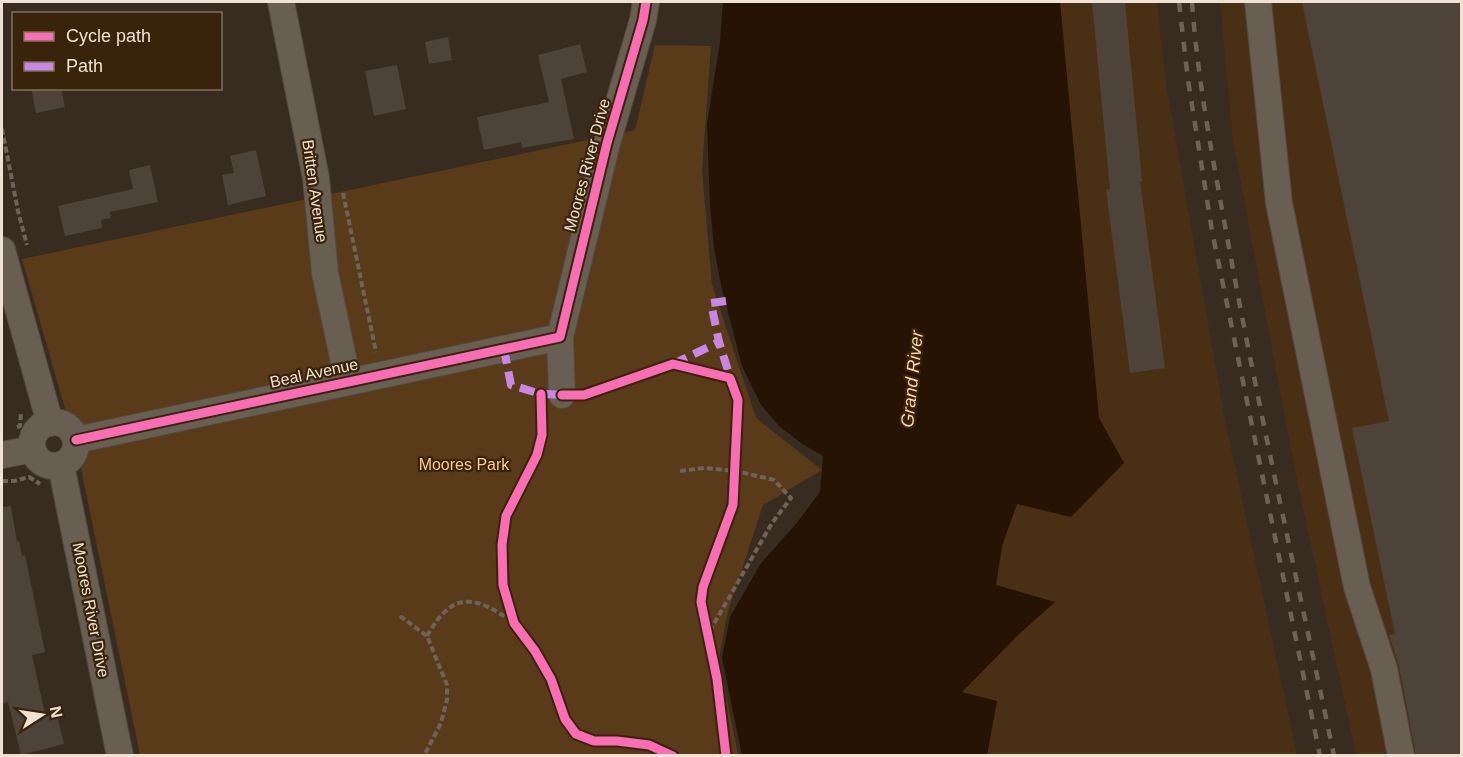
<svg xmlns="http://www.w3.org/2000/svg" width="1463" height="757" viewBox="0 0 1463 757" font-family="Arial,sans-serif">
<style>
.built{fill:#493015}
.green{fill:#593b19}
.water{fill:#261303}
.building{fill:#4e4339}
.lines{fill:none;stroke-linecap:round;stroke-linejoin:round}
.minor-casing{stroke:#54493e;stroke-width:28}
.path{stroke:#6d635a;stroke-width:4;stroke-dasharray:6 3;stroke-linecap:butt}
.minor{stroke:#695e52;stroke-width:26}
.rail{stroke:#6c6257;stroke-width:4.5;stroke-dasharray:10 10;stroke-linecap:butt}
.quiet{stroke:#c787e3;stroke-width:8;stroke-dasharray:15 8;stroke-linecap:butt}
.cycleway-casing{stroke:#39230b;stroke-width:13}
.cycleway{stroke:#f96db3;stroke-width:9}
.labels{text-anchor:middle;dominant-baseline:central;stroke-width:4.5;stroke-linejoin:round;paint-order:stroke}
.street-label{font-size:16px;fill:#efe1d3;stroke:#39230b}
.park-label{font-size:16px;fill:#fcc996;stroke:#39230b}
.water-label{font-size:18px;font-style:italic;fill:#fbd5af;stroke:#39230b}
</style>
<rect width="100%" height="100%" fill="#382c20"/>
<path class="built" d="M1060,2H1157L1166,84L1226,425L1297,755H987L997,701L961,693L1017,636L1054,602L996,585L1002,546L1017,503L1123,463L1099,418Z
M1220,2H1461V755H1356L1295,470L1233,141Z"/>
<path class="green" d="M655,45L711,46L702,170L712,285L756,418L822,470L763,505L727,615L719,659L738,755H140L78,454L22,259L635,130Z"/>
<path class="water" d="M723,2H1060L1099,418L1124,463L1071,517L1017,504L1002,546L996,585L1055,602L1017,636L962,692L997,701L987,755H742L722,658L730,617L761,563L796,524L820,492L823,456L801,443L779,426L761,405L742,366L721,285L714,248L710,206L707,124L720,42Z"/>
<path class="building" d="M1092,2H1125L1142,181H1140L1165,368L1130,373L1106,190L1110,189Z
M1302,2H1461V756H1416L1399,666L1389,635L1395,634L1352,428L1389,421Z
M448,37L452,60L429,64L425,42Z
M580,44L587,72L561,79L574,139L522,148L521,142L484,150L477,117L549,102L538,55Z
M397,65L406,109L374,116L365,71Z
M31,88H61L65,107L36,113Z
M256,150L266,196L228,205L222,175L234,173L230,156Z
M150,165L158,202L110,212L111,218L101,220L102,228L65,236L58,206L133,189L129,170Z
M11,506L17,542L19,541L22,556L25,555L45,652L32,655L45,714L56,711L64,744L21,755L8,702L2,704V507Z"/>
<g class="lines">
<g class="minor-casing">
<path id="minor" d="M281,2L316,178L325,273L348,381
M1258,2L1279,203L1357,587L1384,669L1401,756
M2,250L50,423
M562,395L560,337L607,143L643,20L646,2
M32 444a22 22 0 1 1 44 0a22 22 0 1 1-44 0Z
M76,440L560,337
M2,455L33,449
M61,465L120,756"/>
</g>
<path class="path" d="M2,129L18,211L27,245
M343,193L376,352
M17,427L20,426L21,413
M680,471L704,468L736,471L774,480L791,498L772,523L708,634
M2,481H14L29,477L40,484
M400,616L427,636L447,685V700L441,723L424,756
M427,636C453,590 475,595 514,623"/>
<use href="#minor" class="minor"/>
<path class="rail" d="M1179,2L1188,80L1212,231L1320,756
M1192,2C1198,86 1215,170 1230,253C1261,421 1299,588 1334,756"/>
<path class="quiet" d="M726,301L711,303L719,342L731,380
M504,349L511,385L541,394L567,395
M673,364L719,342"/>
<g class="cycleway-casing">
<path id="cycleway" d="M541,394L542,435L537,455L506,516L502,545L503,585L514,623L535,651L551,679L565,719L576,734L594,741H617L649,745L673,756
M562,395H584L673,364L730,378L738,400L733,505L703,587L701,602L717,679L726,756
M76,440L560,337L607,143L643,20L646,2"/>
</g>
<use href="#cycleway" class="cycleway"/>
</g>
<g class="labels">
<g class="street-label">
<text transform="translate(587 165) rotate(-75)">Moores River Drive</text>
<text transform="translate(315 191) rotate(82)">Britten Avenue</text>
<text transform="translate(314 373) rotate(-12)">Beal Avenue</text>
<text transform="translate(91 610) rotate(79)">Moores River Drive</text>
</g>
<g class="park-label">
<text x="464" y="464">Moores Park</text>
</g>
<g class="water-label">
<text transform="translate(912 379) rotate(-84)">Grand River</text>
</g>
</g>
<rect width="1463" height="757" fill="none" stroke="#efe1d3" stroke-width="6"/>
<rect x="12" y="12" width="210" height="78" fill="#39230b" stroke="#826f5b" stroke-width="1.5"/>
<rect x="24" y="32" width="30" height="9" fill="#f96db3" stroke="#826f5b" stroke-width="1.5"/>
<text x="66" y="42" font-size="18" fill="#efe1d3">Cycle path</text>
<rect x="24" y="62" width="30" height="9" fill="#c787e3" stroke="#826f5b" stroke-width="1.5"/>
<text x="66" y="72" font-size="18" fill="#efe1d3">Path</text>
<g transform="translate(42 715) rotate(78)" stroke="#39230b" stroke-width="4.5" paint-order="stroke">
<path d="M0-4.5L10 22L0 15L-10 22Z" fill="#efe1d3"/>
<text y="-9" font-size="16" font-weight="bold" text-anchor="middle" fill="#efe1d3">N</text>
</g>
</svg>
